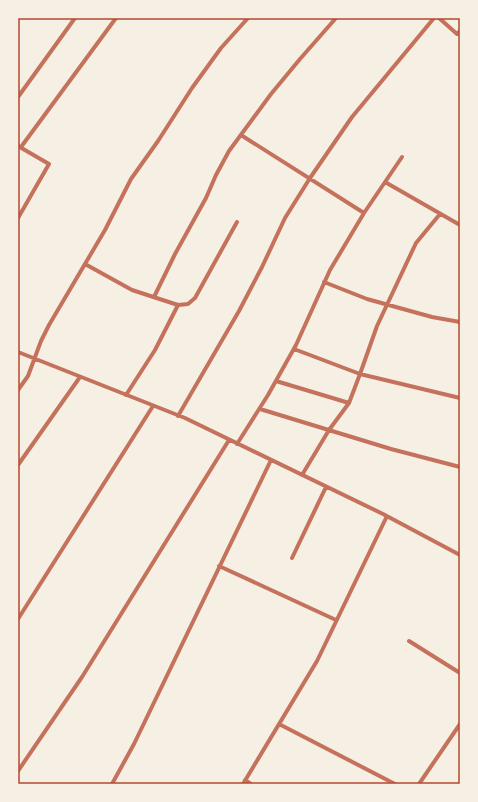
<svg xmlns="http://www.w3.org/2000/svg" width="478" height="802" viewBox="0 0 478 802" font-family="Jost,sans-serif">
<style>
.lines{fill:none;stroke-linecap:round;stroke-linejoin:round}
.minor{stroke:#c5725c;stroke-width:4}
.neatline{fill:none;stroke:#b5482f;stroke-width:1.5}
</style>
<rect width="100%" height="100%" fill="#f6efe4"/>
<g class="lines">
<path class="minor" d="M439,18L457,34L460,31
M18,97L75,18
M241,135L364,213
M18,146L49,164L18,218
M21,147L116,18
M385,182L460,225
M85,264L132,290L178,305
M324,282L367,299L432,317L460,322
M154,297L175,254L206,198L216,175L229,151L271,94L300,59L336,18
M294,349L360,374L460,398
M18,352L185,418L383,514L460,555
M276,381L349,403
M18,390L28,376L41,341L49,325L105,230L131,179L158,141L192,88L221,48L248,18
M126,395L155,350L178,305L188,304L195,298L237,222
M260,409L391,449L460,467
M178,416L239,311L262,267L285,218L310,178L352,117L434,18
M237,444L268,395L296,345L330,270L364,213L402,157
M18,465L80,377
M302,475L329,430L349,403L360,374L377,326L416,243L440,214
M292,558L326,487
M219,566L336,620
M18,619L153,406
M409,641L460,673
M279,724L395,784
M18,771L82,677L229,440
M245,780L251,784
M112,784L134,744L271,460
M243,784L317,661L387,516
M419,784L460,724"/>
</g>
<rect width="478" height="802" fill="none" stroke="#f6efe4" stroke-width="38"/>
<rect x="19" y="19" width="440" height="764" class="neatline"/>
</svg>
